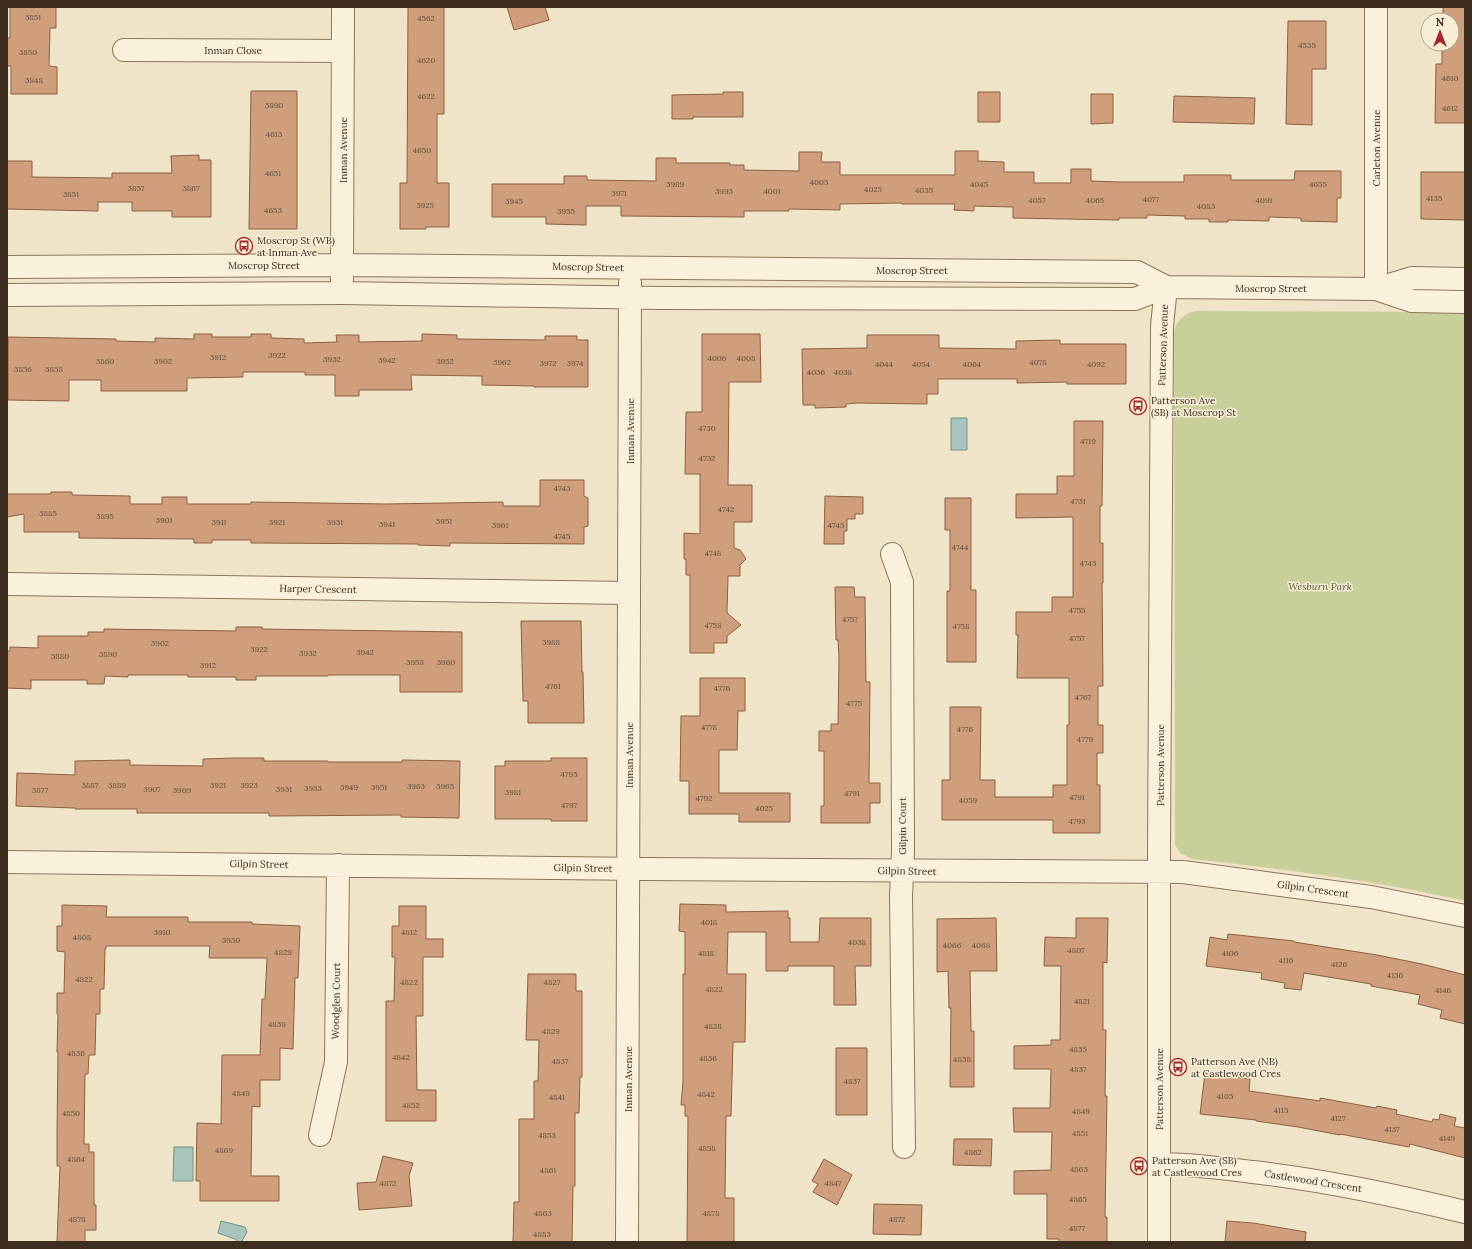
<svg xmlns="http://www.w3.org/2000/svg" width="1472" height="1249" viewBox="0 0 1472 1249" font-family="Lora,serif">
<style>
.green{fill:#c9cf9b}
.water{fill:#a9c4bc;stroke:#6f938a}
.building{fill:#cf9f7d;stroke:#8d5f41}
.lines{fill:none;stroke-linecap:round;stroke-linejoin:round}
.minor-casing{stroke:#8d765c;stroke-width:24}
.minor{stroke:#faf1dc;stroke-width:22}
.labels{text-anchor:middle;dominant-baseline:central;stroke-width:3;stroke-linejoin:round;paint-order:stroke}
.number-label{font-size:8px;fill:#624a37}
.street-label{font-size:10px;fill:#3d2e20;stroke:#f7eed8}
.poi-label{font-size:10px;fill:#3d2e20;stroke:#f7eed8;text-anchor:start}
.park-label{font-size:10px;font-style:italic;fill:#4d5a26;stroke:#f7eed8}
</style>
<rect width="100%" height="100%" fill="#f0e4c8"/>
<path class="green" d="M1195,311L1465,312V901C1375,881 1284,869 1192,859L1180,853L1175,845L1174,331C1177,320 1185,313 1195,311Z"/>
<path class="water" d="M951,418H967V450H951Z
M174,1147H193V1181H173Z
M221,1221L245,1227L247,1232L242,1241L239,1242L235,1239L218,1233Z"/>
<path class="building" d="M10,7H56V28H50L49,66L57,67V94H11V66H7V38H10Z
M408,7H444V114H437V183H449V227H426V229H400V183H407Z
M507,7H545L549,20L514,30Z
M1443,7H1465V123H1435L1436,64H1442V44H1452V20H1443Z
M1288,21H1326V69H1312V125L1286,124Z
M251,91H297V229H249Z
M723,92H743V117H693V119H672V95L723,94Z
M978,92H1000V122H978Z
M1091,94H1113V123L1091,124Z
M1174,96L1255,98L1254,124L1173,122Z
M955,151H978V161L1004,162V172H1034V183H1071V169H1091V181L1120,182H1184V175H1231V180H1294L1295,171H1341V198H1337V222L1301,221V218L1269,217V221L1228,220V222H1209V219H1185V216L1147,215V218H1119V220L1013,218V207L974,206V211L954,210L955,204H902V203L840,204V210L789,209V211H744V217L621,216V206H586V225L546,224V217H492V184H564V176H587V180L656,181V158H676V163H730V165H744V170L799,171V152H822L821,162H840V175H955Z
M199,155V160H211V217H172V211H132V202H98V211L7,209V161H32V177L112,178V173H172L171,156Z
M1421,172H1465V220L1421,219Z
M194,334H212V337H251V334H271V338L304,339V343L337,342L336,335H359V342L422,341V334L457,335V339L545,340V336H577V340H588V387H534V386L482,385V376L411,375L412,390H359V396H335V375H305V372H243V377L187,378V391H101V380H69V401L8,400V337L116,339V341L155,342V338L194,339Z
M702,334H760L761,382H729L728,485H752V522H734V548L740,550L746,559L740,565V576H728L727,613L741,625L727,636V643H714V653H690V575H686V559H684V533L700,534V474H685L686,412H702Z
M867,335H939V348L1016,349V341L1060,340V344H1126V384H1067V382L1017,383V379H938V394H927V404L857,403L846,404V407L815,408V405H803L802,349L867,348Z
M1074,421H1103L1102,506H1100V543H1103V583H1102L1103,686H1098V725H1103V753H1097V785H1100V833H1053V820H942V780H950V707H981L980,780H995V797H1053V785H1067V725H1069V678H1017L1018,635H1016V612H1052V597H1073V517L1016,518V494H1057V476H1074Z
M540,480H584V496L588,498V526L584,527V544L450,543V546L418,545V544L251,543V540H212V543H194V539L79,538V532H24V514L7,517V494H51V492H72V495L130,496V504H162V497H187V504H251V502L386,504L503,502V506H540Z
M825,496L863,497V514H855V519H847V531H844V544H824Z
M945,498H971V590H976V662H947V591H950V530H945Z
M835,587H854L855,597H865L866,682H870L869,783H880V803H870V823H821V806H824V751H819V731H831V724H838L839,657L838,640H836Z
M521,621H581L582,672H583L584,723H528V701H523Z
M236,627H262V629L462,632V692H400V675H328V676H256V680H236V677H188V675H128V677L105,676L104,684H87V680H31V689L7,688V651H10V647L38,648V636H88V632H104V629L236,631Z
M700,678H745V711H738L737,750H719V793H790V822H739V814H689V781H680L681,716H700Z
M234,758H264V761H328V762H402V760L460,761L459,818L401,817V815L269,816V813H137V809H75V808L16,806L17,773L75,775V761L130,760V765L203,766V759Z
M551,758H587V821H551V819H495V766H505V761H551Z
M680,904L726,905V912L788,911V918H790V942H819L820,918H871V966H855L856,1005H834V966H788V971H766V932H728L727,974H746L745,1042H733L731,1116H726L725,1198H734V1242H687L688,1116H685V1105H681L683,1082V974H685V932L679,931Z
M62,905L107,906L106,917H188V922H252V924L300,926L298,978H295L293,1049L280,1048V1080H260V1107L252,1106L251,1176H279V1201H200V1181H196L197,1123L221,1124L222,1055H260L262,999H265L267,958H209L210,946H106V949H105L104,989H100V1014H96L95,1055H89L88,1074H85L84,1144H89V1152H94V1205H96V1230H85V1242H57L60,1166H57V1132L58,1053L57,1052L58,1014H57V993H64L65,952L57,951V926H62Z
M399,906H426V939H443V957H423V1016H416L417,1090H436V1121H386V1001H394L395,957H392V926H399Z
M996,918L997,971H970L971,1031H974V1087H950L951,1008H949L948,971L937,972V919Z
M1076,918H1108L1107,963L1103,962V1030H1106L1105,1096H1107L1105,1217H1107V1242H1059V1239H1047V1194H1014V1171L1051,1170L1052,1132H1014L1013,1108H1050L1051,1069H1014V1046L1051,1045V1040H1060L1061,966H1044L1045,937L1076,938Z
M1228,934L1294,941V942L1377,955L1422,964L1465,975V1024L1440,1018L1442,1010L1418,1004L1420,995L1371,986V984L1304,973L1301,990L1284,988L1285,983L1261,979L1262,973L1206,966L1210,937L1227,940Z
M528,974H576V991H582V1077H580L579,1113H575V1186H573L572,1242H513L514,1202H519V1119H534V1081H538L539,1040H526Z
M836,1048H867V1115H836Z
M1205,1073L1250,1079L1249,1091L1320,1101V1098L1376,1108L1377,1106L1397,1110L1396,1114L1432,1122L1433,1119L1439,1120L1440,1114L1456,1118L1454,1126L1465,1128V1158L1410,1144L1409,1147L1340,1134V1135L1298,1127L1256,1121V1120L1200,1114Z
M954,1139H992L991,1166L953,1165Z
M383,1156L413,1163L409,1176L412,1206L359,1210L357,1183L376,1182Z
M824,1159L852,1175L837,1205L813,1192L818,1184L812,1181Z
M874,1204L922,1205L921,1235L873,1234Z
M1227,1221L1253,1223L1306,1232L1305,1242H1225Z"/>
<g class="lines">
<g class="minor-casing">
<path id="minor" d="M1376,7V289
M124,50L343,51
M7,267L343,265L1137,272L1166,287
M342,280L343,7
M1376,289L1412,301L1465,302
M7,295L342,293L661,298L1135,299L1166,287L1376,289L1412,278L1465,279
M892,554L902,582L903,851L901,896L904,1147
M7,584L629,593
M7,862L645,869L1183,872L1371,897L1465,916
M320,1135L336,1062L338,865
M1159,1164C1191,1164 1221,1168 1253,1172C1324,1180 1395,1195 1465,1212
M627,1242L630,283
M1159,1242V851L1162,326L1166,287"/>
</g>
<use href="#minor" class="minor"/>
</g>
<defs>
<g id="bus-ring" transform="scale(0.9)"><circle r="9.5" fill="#f7eed8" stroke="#9e2a2b" stroke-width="1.5"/><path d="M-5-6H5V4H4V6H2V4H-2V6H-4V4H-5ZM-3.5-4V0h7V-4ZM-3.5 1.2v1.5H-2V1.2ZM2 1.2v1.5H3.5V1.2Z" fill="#9e2a2b"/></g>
</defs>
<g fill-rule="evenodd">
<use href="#bus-ring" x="244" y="246"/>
<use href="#bus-ring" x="1138" y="406"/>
<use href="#bus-ring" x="1178" y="1067"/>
<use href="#bus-ring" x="1139" y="1166"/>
</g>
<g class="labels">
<g class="number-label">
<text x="33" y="17">3851</text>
<text x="426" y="18">4562</text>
<text x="1307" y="45">4535</text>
<text x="28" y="52">3850</text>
<text x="426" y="60">4620</text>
<text x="1450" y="78">4610</text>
<text x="34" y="80">3848</text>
<text x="426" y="96">4622</text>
<text x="274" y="105">3890</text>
<text x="1450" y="108">4612</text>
<text x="274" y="134">4613</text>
<text x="422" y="150">4650</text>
<text x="273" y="173">4651</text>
<text x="819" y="182">4005</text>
<text x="675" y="184">3989</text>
<text x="979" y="184">4045</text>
<text x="1318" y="184">4655</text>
<text x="136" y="188">3857</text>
<text x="191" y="188">3867</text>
<text x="873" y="189">4025</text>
<text x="924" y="190">4035</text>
<text x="724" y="191">3993</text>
<text x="772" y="191">4001</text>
<text x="619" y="193">3971</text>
<text x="71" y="194">3851</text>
<text x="1434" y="198">4135</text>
<text x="1151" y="199">4077</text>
<text x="1037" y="200">4057</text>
<text x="1095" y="200">4065</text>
<text x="1264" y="200">4091</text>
<text x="514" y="201">3945</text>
<text x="425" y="205">3925</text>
<text x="1206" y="206">4083</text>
<text x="273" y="210">4653</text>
<text x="566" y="211">3955</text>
<text x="277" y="355">3922</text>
<text x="218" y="357">3912</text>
<text x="717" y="358">4006</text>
<text x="746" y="358">4008</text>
<text x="332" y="359">3932</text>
<text x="387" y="360">3942</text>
<text x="105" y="361">3860</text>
<text x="163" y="361">3902</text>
<text x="445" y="361">3952</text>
<text x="502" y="362">3962</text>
<text x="1038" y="362">4078</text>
<text x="548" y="363">3972</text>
<text x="575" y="363">3974</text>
<text x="884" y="364">4044</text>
<text x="921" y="364">4054</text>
<text x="972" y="364">4064</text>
<text x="1096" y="364">4092</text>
<text x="23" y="369">3856</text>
<text x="54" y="369">3858</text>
<text x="816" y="372">4036</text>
<text x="843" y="372">4038</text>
<text x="707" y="428">4730</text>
<text x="1088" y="441">4719</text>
<text x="707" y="458">4732</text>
<text x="562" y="488">4743</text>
<text x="1078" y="501">4731</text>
<text x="726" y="509">4742</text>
<text x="48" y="513">3885</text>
<text x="105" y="516">3895</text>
<text x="164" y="520">3901</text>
<text x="444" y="521">3951</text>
<text x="219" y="522">3911</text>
<text x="277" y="522">3921</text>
<text x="335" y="522">3931</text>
<text x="387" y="524">3941</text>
<text x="500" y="525">3961</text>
<text x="836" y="525">4745</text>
<text x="562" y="536">4745</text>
<text x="960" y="547">4744</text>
<text x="713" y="553">4748</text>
<text x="1088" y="563">4743</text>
<text x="1077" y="610">4755</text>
<text x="850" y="619">4757</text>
<text x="713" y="625">4758</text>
<text x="961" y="626">4758</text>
<text x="1077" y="638">4757</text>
<text x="551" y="642">3988</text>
<text x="160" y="643">3902</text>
<text x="259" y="649">3922</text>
<text x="365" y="652">3942</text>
<text x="308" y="653">3932</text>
<text x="108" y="654">3890</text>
<text x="60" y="656">3880</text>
<text x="415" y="662">3958</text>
<text x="446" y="662">3960</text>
<text x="208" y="665">3912</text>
<text x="553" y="686">4761</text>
<text x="722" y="688">4776</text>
<text x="1083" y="697">4767</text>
<text x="854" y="703">4775</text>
<text x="709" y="727">4778</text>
<text x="965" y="729">4776</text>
<text x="1085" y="739">4779</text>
<text x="569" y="774">4795</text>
<text x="90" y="785">3887</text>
<text x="117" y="785">3889</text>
<text x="218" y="785">3921</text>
<text x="249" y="785">3923</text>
<text x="416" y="786">3963</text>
<text x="445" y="786">3965</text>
<text x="349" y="787">3949</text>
<text x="379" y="787">3951</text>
<text x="313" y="788">3933</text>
<text x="152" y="789">3907</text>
<text x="284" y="789">3931</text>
<text x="40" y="790">3877</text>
<text x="182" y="790">3909</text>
<text x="513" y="792">3981</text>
<text x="852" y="793">4791</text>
<text x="1077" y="797">4791</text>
<text x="704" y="798">4792</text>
<text x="968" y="800">4059</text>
<text x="569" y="805">4797</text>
<text x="764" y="808">4025</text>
<text x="1077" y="821">4793</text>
<text x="709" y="922">4018</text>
<text x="162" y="932">3910</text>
<text x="409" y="932">4812</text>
<text x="82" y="937">4808</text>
<text x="231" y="940">3930</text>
<text x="857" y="942">4038</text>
<text x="952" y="945">4066</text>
<text x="981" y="945">4068</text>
<text x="1076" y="950">4807</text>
<text x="283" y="952">4829</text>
<text x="706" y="953">4818</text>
<text x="1230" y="953">4106</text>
<text x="1286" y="960">4116</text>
<text x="1339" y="964">4126</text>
<text x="1395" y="975">4136</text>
<text x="84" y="979">4822</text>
<text x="409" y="982">4822</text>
<text x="552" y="982">4827</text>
<text x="714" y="989">4822</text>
<text x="1443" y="990">4146</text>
<text x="1082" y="1001">4821</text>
<text x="277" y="1024">4839</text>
<text x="713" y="1026">4828</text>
<text x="551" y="1031">4829</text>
<text x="1078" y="1049">4835</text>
<text x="76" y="1053">4836</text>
<text x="401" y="1057">4842</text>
<text x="708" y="1058">4836</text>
<text x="962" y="1059">4838</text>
<text x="560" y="1061">4837</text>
<text x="1078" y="1069">4837</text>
<text x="852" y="1081">4837</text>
<text x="241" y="1093">4849</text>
<text x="706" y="1094">4842</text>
<text x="1225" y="1096">4105</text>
<text x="557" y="1097">4841</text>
<text x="411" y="1105">4852</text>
<text x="1281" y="1110">4115</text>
<text x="1081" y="1111">4849</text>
<text x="71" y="1113">4850</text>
<text x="1338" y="1118">4127</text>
<text x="1392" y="1129">4137</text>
<text x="1080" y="1133">4851</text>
<text x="547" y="1135">4853</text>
<text x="1447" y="1138">4149</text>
<text x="707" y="1148">4858</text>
<text x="224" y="1150">4869</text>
<text x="973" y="1152">4862</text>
<text x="76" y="1159">4864</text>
<text x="1079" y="1169">4863</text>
<text x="548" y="1170">4861</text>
<text x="388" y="1183">4872</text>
<text x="833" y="1183">4847</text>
<text x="1078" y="1199">4865</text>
<text x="543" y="1213">4863</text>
<text x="711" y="1213">4878</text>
<text x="77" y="1219">4878</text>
<text x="897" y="1219">4872</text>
<text x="1077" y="1228">4877</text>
<text x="542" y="1234">4883</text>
</g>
<g class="street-label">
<text x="233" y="50">Inman Close</text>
<text transform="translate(1376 148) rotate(-90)">Carleton Avenue</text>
<text transform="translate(343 150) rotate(-90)">Inman Avenue</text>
<text x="264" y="265">Moscrop Street</text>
<text transform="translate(588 267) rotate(1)">Moscrop Street</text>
<text x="912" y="270">Moscrop Street</text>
<text x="1271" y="288">Moscrop Street</text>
<text transform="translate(1163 345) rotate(-88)">Patterson Avenue</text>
<text transform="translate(630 431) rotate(-90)">Inman Avenue</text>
<text transform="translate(318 589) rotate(1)">Harper Crescent</text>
<text transform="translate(629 755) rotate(-90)">Inman Avenue</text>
<text transform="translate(1160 765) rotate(-90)">Patterson Avenue</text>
<text transform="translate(902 826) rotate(-90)">Gilpin Court</text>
<text transform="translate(259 864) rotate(1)">Gilpin Street</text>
<text transform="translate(583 868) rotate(1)">Gilpin Street</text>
<text transform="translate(907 871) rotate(1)">Gilpin Street</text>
<text transform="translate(1313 889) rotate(8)">Gilpin Crescent</text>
<text transform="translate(336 1001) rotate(-89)">Woodglen Court</text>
<text transform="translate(628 1079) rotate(-90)">Inman Avenue</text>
<text transform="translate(1159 1089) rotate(-90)">Patterson Avenue</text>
<text transform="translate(1313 1181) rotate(9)">Castlewood Crescent</text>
</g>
<g class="poi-label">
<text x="257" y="240">Moscrop St (WB)<tspan x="257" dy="12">at Inman Ave</tspan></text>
<text x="1151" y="400">Patterson Ave<tspan x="1151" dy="12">(SB) at Moscrop St</tspan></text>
<text x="1191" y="1061">Patterson Ave (NB)<tspan x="1191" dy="12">at Castlewood Cres</tspan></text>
<text x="1152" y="1160">Patterson Ave (SB)<tspan x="1152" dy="12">at Castlewood Cres</tspan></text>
</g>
<g class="park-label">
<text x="1320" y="586">Wesburn Park</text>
</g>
</g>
<rect width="1472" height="1249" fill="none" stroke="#3d2e20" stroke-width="16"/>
<g transform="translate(1440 32)"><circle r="19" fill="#f7eed8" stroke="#ada18e"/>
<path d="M0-3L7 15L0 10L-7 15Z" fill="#9e2a2b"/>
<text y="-6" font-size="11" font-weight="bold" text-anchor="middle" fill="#3d2e20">N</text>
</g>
</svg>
